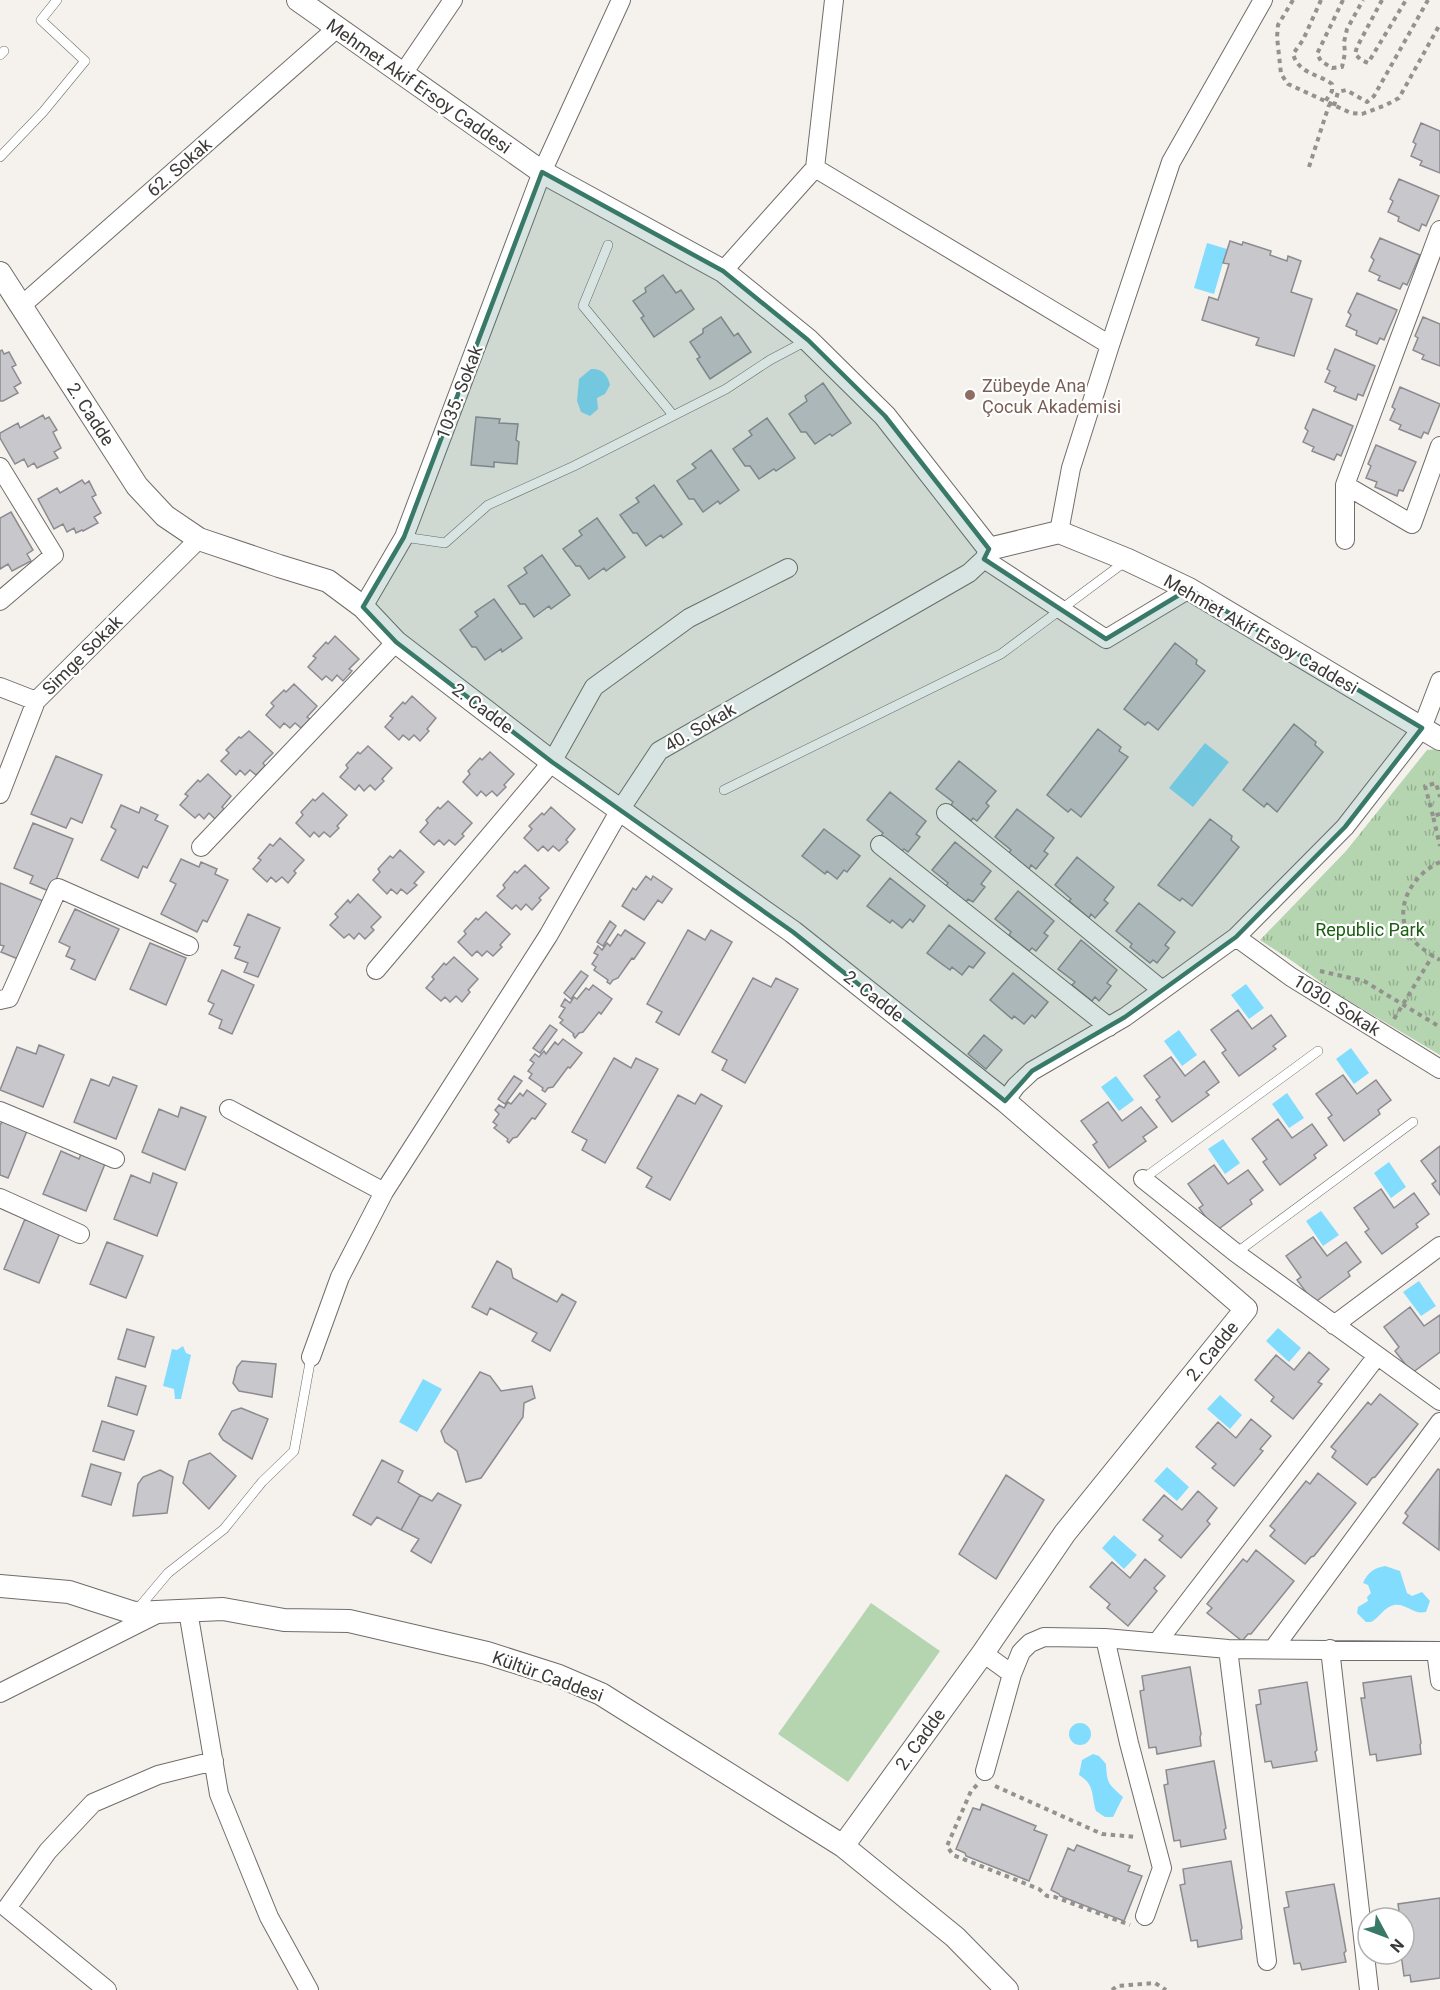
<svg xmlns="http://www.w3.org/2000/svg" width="1440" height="1990" viewBox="0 0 1440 1990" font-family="Roboto,sans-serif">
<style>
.green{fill:#b4d5af}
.park{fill:url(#park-tufts)}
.water{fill:#82dcfe}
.building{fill:#c8c7cc;stroke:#8c8b90;stroke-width:1.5}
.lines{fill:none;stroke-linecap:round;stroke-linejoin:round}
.service-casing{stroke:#706d6a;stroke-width:10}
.minor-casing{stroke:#706d6a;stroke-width:20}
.tertiary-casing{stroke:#706d6a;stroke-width:24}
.path{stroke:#94928e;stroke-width:4;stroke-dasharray:4.5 4.5;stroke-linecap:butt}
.service{stroke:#fff;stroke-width:9}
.minor{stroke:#fff;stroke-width:18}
.tertiary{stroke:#fff;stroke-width:22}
.marked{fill:#387967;fill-opacity:0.2;stroke:#387967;stroke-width:4.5;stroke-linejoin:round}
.education-dot{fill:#8d6e63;stroke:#fff;stroke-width:2}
.labels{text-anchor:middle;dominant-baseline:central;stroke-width:4.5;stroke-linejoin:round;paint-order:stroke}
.street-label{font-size:18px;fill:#3c3a38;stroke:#fff}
.education-label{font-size:18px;fill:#785e54;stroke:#fff;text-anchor:start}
.park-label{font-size:18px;fill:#1b6011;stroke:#fff}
</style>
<defs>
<pattern id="park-tufts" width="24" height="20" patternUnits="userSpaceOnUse" patternTransform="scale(1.5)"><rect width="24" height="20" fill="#b4d5af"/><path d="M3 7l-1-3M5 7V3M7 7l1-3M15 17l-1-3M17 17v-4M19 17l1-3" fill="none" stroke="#94ae8f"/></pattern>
</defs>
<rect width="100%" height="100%" fill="#f5f2ed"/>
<path class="green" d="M871,1603L940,1651L848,1782L778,1734Z"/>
<path class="park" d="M1438,749L1440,750V1055L1334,992L1295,963L1260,940L1346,851L1427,750Z"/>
<path class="water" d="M1207,243L1227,249L1214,294L1194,288Z
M591,369C602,368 608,375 610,385L605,394L597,398L598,409L590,416L581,412L577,401L579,379Z
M1205,743L1229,762L1193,807L1169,788Z
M1246,984L1264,1008L1249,1019L1231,995Z
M1179,1030L1197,1055L1182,1066L1164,1041Z
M1351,1048L1369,1073L1354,1084L1336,1059Z
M1116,1076L1134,1100L1119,1111L1101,1087Z
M1287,1093L1304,1118L1289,1128L1272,1104Z
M1223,1139L1240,1163L1225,1174L1208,1149Z
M1389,1162L1406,1187L1391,1198L1374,1173Z
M1321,1211L1339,1235L1323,1246L1306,1221Z
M1419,1281L1436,1306L1421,1316L1403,1292Z
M1278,1328L1301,1348L1289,1362L1266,1341Z
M183,1346L186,1353L191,1355L181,1399H175L174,1389L163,1386L172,1349L177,1350Z
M423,1379L442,1389L417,1432L399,1422Z
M1220,1395L1242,1415L1230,1429L1207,1409Z
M1167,1467L1189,1487L1177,1501L1154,1481Z
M1114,1535L1137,1555L1124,1569L1102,1548Z
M1385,1566L1400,1571L1407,1593L1412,1596L1422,1592L1430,1601L1426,1612C1413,1615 1406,1603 1394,1605C1384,1607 1379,1618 1371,1622H1366L1357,1613L1358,1607L1368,1601L1367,1597L1371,1593L1368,1585L1363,1583C1367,1573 1374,1568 1385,1566Z
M1069 1734a11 11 0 1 1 22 0a11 11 0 1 1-22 0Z
M1093,1754L1099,1756L1106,1764C1107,1785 1109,1784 1123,1797L1113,1817H1105L1096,1811C1091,1794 1095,1785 1079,1775L1082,1760Z"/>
<path class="building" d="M1421,123L1440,131V173L1420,165L1422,161L1411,156L1416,144L1413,142Z
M1399,179L1439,196L1426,226L1422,224L1419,231L1398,221L1399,217L1388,212L1393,201L1390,199Z
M1380,238L1420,255L1407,285L1403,283L1400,289L1378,280L1380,276L1369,271L1374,260L1371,257Z
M1230,241L1242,245L1243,242L1271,251L1270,255L1287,261L1288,256L1301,261L1291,292L1312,299L1294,356L1256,345L1259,338L1202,320L1209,297L1218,300L1229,264L1223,263Z
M663,275L676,293L681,290L694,309L654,337L641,318L644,316L633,301L646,292L645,288Z
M1357,293L1397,310L1384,340L1380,338L1377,344L1356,335L1357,331L1346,326L1351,315L1348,312Z
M721,317L734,336L738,333L751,352L710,379L697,359L700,357L690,342L703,333V329Z
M1423,317L1440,324V366L1422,359L1424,355L1413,350L1418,338L1415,336Z
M1335,349L1375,366L1363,396L1358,394L1356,400L1334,391L1336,387L1325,382L1330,371L1327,369Z
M2,350L4,354L9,352L16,365L12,367L21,383L14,387L18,393L3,401H0V351Z
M823,383L851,423L832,436L830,434L815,444L806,432H801L789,414L807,401L805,396Z
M1400,387L1440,404L1428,434L1424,432L1421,438L1399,429L1401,425L1390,420L1395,409L1392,407Z
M1313,409L1353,426L1341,456L1337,454L1334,460L1312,451L1314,447L1303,442L1308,431L1305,428Z
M43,415L45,419L49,417L57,430L53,432L61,448L54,452L58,458L37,468L34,463L28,467L24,459L15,464L0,438V433L18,423L20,428Z
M476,417L500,419L499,423L518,424L516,440L519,442L517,464L494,462V467L471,465Z
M767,418L795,458L776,471L774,469L759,479L750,466H745L733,449L752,435L749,431Z
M1376,445L1416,462L1403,491L1399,490L1397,496L1375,487L1377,482L1366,478L1371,466L1368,464Z
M711,450L739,490L720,504L718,501L703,512L694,499H689L677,481L696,468L692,464Z
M82,480L85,484L89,481L96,495L92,497L101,513L94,517L98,523L83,531L82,530L76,533L74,528L67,532L63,524L54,529L38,499L57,488L60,493Z
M654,485L682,524L663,538L661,535L646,546L637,533H633L620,515L639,502L636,498Z
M11,512L33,550L27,554L31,561L12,571L8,564L0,569V518Z
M597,518L625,557L606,571L604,568L589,579L580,566H576L563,549L582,535L579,531Z
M542,555L570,595L551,609L549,606L534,617L525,604H520L508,586L527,573L524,568Z
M494,599L522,638L502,652L501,649L485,660L476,647H472L460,630L478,616L475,612Z
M335,636L359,659L349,669L352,671L343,681L337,675L332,681L326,676L322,680L308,667L316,658L313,656L326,642L328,644Z
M1175,643L1197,660L1196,664L1205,671L1158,730L1148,722L1145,725L1124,709Z
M294,684L317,706L307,717L310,719L301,728L295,723L290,728L284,723L280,728L266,715L274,706L271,703L284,690L286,692Z
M412,696L436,718L427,729L429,731L420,741L414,735L409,740L403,735L399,740L385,727L393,718L390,716L403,702L405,704Z
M1294,724L1316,742L1315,745L1323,752L1277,812L1267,803L1264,807L1243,790Z
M1098,729L1121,747L1119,751L1128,757L1081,817L1071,809L1068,812L1047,795Z
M249,731L273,753L263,763L265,766L256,775L250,770L245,775L240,770L236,775L221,761L229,753L226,750L239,737L241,738Z
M368,746L392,768L382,779L384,781L375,790L370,785L364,791L359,785L355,790L340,777L348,768L346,765L358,752L360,754Z
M490,752L514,774L504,785L506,787L497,796L492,791L486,796L481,791L477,796L463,782L470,774L468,771L480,758L482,760Z
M56,756L102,775L82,823L71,818L66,828L31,814Z
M959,761L996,791L986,803L989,806L977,821L973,818L971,821L951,805L953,802L936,789Z
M208,774L231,796L222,807L224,809L215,819L209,813L204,819L199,814L195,818L180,805L188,796L185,794L198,780L200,782Z
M890,792L926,821L916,834L920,837L908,852L904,849L901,852L881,836L883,833L867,820Z
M323,793L347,815L337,826L339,828L330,837L324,832L319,837L314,832L310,837L296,823L303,815L301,812L313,799L315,801Z
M448,801L472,823L462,834L464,836L455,845L449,840L444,845L439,840L434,845L420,832L428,823L426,820L438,807L440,809Z
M121,805L139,813L141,807L158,815L155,820L168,826L147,868L143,866L138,878L101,860L116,830L111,827Z
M551,807L575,829L566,840L568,842L559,851L553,846L548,851L543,846L538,851L524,838L532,829L529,826L542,813L544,815Z
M1017,809L1054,838L1044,851L1048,854L1036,869L1031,865L1029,869L1009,853L1011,850L995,837Z
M1210,819L1232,836L1231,840L1239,847L1192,906L1182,898L1180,901L1158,885Z
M33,823L73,839L51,892L30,883L33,876L14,868Z
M824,829L860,856L847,872L844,870L837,879L827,871L825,874L802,856Z
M280,838L304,860L294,871L296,873L288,883L282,877L276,882L271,877L267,882L253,869L261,860L258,858L270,844L273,846Z
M955,842L991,871L981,884L985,887L973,902L968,899L966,902L946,886L948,883L932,870Z
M400,850L424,872L414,883L417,885L407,894L401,889L397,894L391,889L387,894L373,880L380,872L378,869L390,856L393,858Z
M1077,857L1114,887L1104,900L1108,903L1095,918L1091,914L1089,918L1069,901L1071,899L1055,885Z
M181,859L199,867L201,862L217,869L215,874L228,880L207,922L203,920L197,932L161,914L176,884L170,881Z
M525,865L549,888L539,898L541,900L532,910L526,904L521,910L516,905L512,909L497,896L505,888L503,885L515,871L517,873Z
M646,876L651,880L653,876L672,889L662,903L658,900L644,920L622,906L633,888L636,890Z
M890,878L925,906L913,922L910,919L902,928L892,920L890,923L867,906Z
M0,883L43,901L18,959L1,952L4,946L0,945Z
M1018,891L1054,921L1044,933L1048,936L1036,951L1032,948L1029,951L1009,935L1011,932L995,919Z
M358,894L381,917L371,927L374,930L365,939L359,933L354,939L349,934L344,938L330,925L338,917L335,914L348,900L350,903Z
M1139,903L1175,932L1165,945L1169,948L1157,963L1153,960L1150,963L1130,947L1132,944L1116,931Z
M75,909L119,929L95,980L71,969L75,960L66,956L70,947L59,942Z
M486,912L510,934L500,945L502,947L493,956L487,951L482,956L477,951L472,956L458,942L466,934L464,931L476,918L478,920Z
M248,914L280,928L258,977L244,972L248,963L235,958L240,947L234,945Z
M610,921L616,926L603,946L597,942Z
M949,925L985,953L973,968L969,966L962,975L952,967L950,970L927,953Z
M625,930L645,943L634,959L632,958L618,978L613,980L610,984L607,982L608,980L594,970L596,967L592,964L598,955L594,953L598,946L602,950L607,943L610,946L618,934L621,936Z
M688,930L705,940L711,930L732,942L679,1035L656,1022L662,1012L647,1004Z
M1081,940L1117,970L1107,983L1111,986L1099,1001L1095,997L1092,1001L1072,985L1075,982L1058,969Z
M150,943L186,958L166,1005L130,989Z
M454,957L478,979L468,990L470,992L462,1002L456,996L450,1002L445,997L441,1001L426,988L434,979L432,977L444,963L446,965Z
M222,970L254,985L232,1034L219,1028L222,1020L209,1014L214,1004L208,1001Z
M581,971L588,976L571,999L564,993Z
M1013,973L1048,1002L1035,1018L1032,1015L1024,1024L1014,1016L1012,1019L990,1000Z
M753,978L771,987L776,978L798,989L745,1083L722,1070L727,1060L712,1052Z
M593,985L612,999L601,1014L599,1012L583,1032L579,1033L575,1038L573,1035L574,1034L560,1023L563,1020L559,1017L565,1008L561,1006L565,999L570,1003L574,997L577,999L586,988L589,990Z
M1238,1010L1252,1029L1271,1015L1286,1036L1273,1046L1276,1049L1239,1076L1222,1053L1226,1050L1211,1030Z
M550,1025L557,1030L540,1053L533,1048Z
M984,1035L1002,1050L986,1069L968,1054Z
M563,1039L582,1053L570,1068L568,1067L553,1087L548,1088L545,1092L542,1090L543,1088L529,1078L532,1074L528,1071L534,1063L530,1060L535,1054L539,1057L544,1051L546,1054L555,1042L558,1045Z
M39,1045L64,1055L43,1107L0,1090L17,1047L36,1054Z
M1171,1057L1185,1076L1204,1061L1219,1082L1206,1092L1209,1095L1172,1122L1156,1100L1160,1097L1144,1076Z
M614,1058L631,1068L636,1058L658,1069L605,1163L582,1150L587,1140L572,1132Z
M1343,1075L1357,1094L1376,1080L1391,1100L1378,1110L1380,1114L1344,1141L1328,1118L1332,1115L1316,1094Z
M514,1076L522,1081L505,1104L498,1099Z
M113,1077L137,1086L116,1139L74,1122L91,1079L109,1086Z
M527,1090L546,1104L535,1119L532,1118L517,1137L513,1138L509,1143L507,1141L508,1139L494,1128L497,1125L493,1122L499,1114L495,1110L499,1105L504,1108L508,1102L511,1104L520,1093L523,1096Z
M701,1094L722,1106L670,1200L646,1187L652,1177L637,1168L678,1095L695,1104Z
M1108,1102L1122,1121L1141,1107L1157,1127L1143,1137L1146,1141L1109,1168L1093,1145L1097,1142L1081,1121Z
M181,1107L206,1117L185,1170L142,1152L159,1109L178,1117Z
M5,1117L29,1126L8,1178L0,1175V1125Z
M1278,1119L1292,1138L1312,1124L1327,1145L1314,1155L1316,1158L1280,1185L1263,1162L1267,1159L1252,1139Z
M1440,1146V1195L1432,1184L1436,1181L1421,1161Z
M83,1149L107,1159L86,1211L43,1194L61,1151L79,1159Z
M1214,1165L1228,1184L1248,1170L1263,1190L1250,1200L1252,1204L1216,1231L1199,1208L1203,1205L1188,1184Z
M153,1173L177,1183L157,1236L114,1219L131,1175L150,1183Z
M1381,1189L1394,1208L1414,1193L1429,1214L1416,1224L1418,1227L1382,1254L1365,1232L1369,1229L1354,1208Z
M25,1219L60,1233L39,1283L4,1269Z
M1313,1237L1327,1256L1346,1242L1361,1262L1348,1272L1350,1276L1314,1303L1297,1280L1301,1277L1286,1256Z
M107,1242L143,1256L126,1298L90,1284Z
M497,1261L511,1269L513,1278L557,1302L562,1294L576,1302L550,1351L532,1341L537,1333L490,1308L487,1315L472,1307Z
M1410,1307L1424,1326L1440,1315V1352L1412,1373L1395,1351L1399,1347L1384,1327Z
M127,1329L154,1337L145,1367L118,1359Z
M1309,1352L1329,1369L1318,1382L1322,1384L1293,1419L1271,1401L1274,1397L1255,1380L1276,1355L1294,1370Z
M242,1361L276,1364L272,1397L239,1391L233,1383L237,1367Z
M480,1372L490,1376L501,1391L532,1386L535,1398L524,1403L523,1417L481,1478L466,1482L457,1451L445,1442L441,1431Z
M116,1377L146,1386L137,1415L108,1406Z
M1380,1394L1418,1424L1375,1477L1372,1478L1367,1485L1332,1457L1336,1451L1331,1447L1368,1402L1371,1405Z
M241,1408L268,1419L252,1459L223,1440L219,1434L232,1411Z
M1251,1419L1271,1436L1260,1449L1263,1451L1234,1486L1212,1468L1216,1464L1196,1447L1218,1422L1236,1438Z
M102,1421L134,1431L124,1460L93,1451Z
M210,1453L236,1476L209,1509L183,1483L189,1461Z
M382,1460L403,1471L398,1482L420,1495L401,1530L377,1517L371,1525L353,1515Z
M91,1464L121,1473L111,1505L82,1496Z
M1438,1469L1440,1470L1439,1550L1403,1523L1408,1516L1405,1513Z
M160,1470L173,1477L167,1513L133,1516L138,1484L143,1477Z
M1318,1473L1356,1503L1314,1556L1311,1557L1305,1564L1270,1536L1275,1530L1270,1526L1306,1481L1310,1484Z
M1006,1475L1044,1500L996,1579L959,1554Z
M1198,1491L1217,1508L1207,1521L1210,1524L1181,1558L1159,1540L1163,1536L1143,1520L1164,1495L1182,1510Z
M438,1493L461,1505L431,1563L411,1551L419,1539L401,1530L420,1495L432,1501Z
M1256,1550L1294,1581L1251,1634H1248L1242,1641L1207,1613L1212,1608L1207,1604L1243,1559L1247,1562Z
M1145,1559L1165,1576L1154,1588L1157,1591L1128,1626L1107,1608L1110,1604L1090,1587L1112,1562L1130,1578Z
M1190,1667L1201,1734L1200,1737L1201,1746L1157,1754L1156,1747L1149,1748L1140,1691L1144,1690L1142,1676Z
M1411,1676L1421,1743L1420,1745L1421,1754L1377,1761L1376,1754L1370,1755L1361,1698H1365L1363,1683Z
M1307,1682L1317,1750L1315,1752L1317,1761L1273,1768L1271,1761L1265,1762L1256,1705L1261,1704L1259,1690Z
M1214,1761L1226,1828L1224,1830L1226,1839L1181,1847L1180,1840L1174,1841L1164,1785L1168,1784L1166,1770Z
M982,1804L1036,1826L1034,1830L1047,1835L1029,1881L966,1856L965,1853L956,1849L973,1808L980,1810Z
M1077,1845L1130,1866L1128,1871L1142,1876L1124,1921L1060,1896L1059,1894L1051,1890L1068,1848L1074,1851Z
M1231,1861L1242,1928L1241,1930L1242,1939L1198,1947L1197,1940L1191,1941L1180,1885L1185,1884L1183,1869Z
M1334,1884L1346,1951L1344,1953L1346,1962L1302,1970L1300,1963L1294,1964L1284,1908L1289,1907L1286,1892Z
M1440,1898V1978L1411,1982L1410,1975L1404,1976L1401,1954H1404V1918H1400L1398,1904Z"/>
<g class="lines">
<g class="service-casing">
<path id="service" d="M0,55L4,51
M0,157L43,112L85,61L41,20L57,0
M608,245L583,306L673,415
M404,537L445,543L488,505L574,466L726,389L770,360L806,341
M724,790L1001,654L1126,561
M1143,1179L1318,1051
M1236,1253L1413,1122
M136,1611L168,1573L224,1529L262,1482L294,1451L311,1357"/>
</g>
<g class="minor-casing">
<path id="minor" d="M402,75L453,0
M815,168L1110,345
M723,271L815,168L834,0
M21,306L336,29
M0,467L54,555L0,601
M1345,485L1412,524L1440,446
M1059,532L1071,468L1110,345L1171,162L1263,0
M1345,540V485L1440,230
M984,559L1106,639L1189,589
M363,607L404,537L542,172L621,0
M0,687L36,701
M0,794L36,701L199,539
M946,813L1162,990
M880,845L1109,1027
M201,847L396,642
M1236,937L1291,977L1440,1069
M376,970L552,762L594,687L689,618L788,568
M0,1000L9,998L58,888L189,946
M1005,1101L1016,1086L1032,1071L1125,1017L1236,937L1345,827L1422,728L1440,681
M229,1109L384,1192
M0,1111L115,1159
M1143,1179L1236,1253L1440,1401
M0,1198L80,1234
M1334,1325L1440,1246
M311,1357L340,1277L384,1192L548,936L620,810L659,751L969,573L984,559L989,549
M188,1611L219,1794L269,1917L309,1990
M1105,1638L1129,1743L1162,1868L1145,1916
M1158,1641L1377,1356
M1228,1649L1267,1961
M1273,1649L1440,1422
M1330,1649L1369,1990
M1436,1651L1440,1681
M983,1653L1012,1674L1021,1652L1030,1643L1044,1637L1105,1638L1228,1649L1440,1651
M0,1693L159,1613
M985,1771L1012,1674
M107,1990L7,1908L48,1851L93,1803L158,1775L214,1761"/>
</g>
<g class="tertiary-casing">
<path id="tertiary" d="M298,0L542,172L723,271L808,340L885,416L989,549L1059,532L1128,560L1189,589L1440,739
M0,273L137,486L165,516L199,539L279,566L328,581L363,607L396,642L552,762L793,932L1005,1101L1246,1309L1065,1533L983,1653L843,1846
M0,1586L69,1592L134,1613L223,1609L284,1620L349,1621L487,1653L559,1676L601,1694L843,1846L955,1937L1007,1990"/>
</g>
<path class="path" d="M1293,0L1278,25L1277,37L1281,74L1288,84L1351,113L1362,114L1386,105L1399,98L1440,24
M1321,0L1303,40L1293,54C1299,74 1317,73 1332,84V91L1325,102
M1343,0L1317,54L1321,61L1332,68L1342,67L1345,53L1344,42L1347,29L1363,0
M1382,0L1357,47L1355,54L1361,60L1368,63L1406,0
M1334,106L1338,92L1346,90L1367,102L1374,96L1428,0
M1309,167L1329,105
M1440,814L1433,816L1440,846
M1433,816L1425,786L1436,783L1440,797
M1440,862C1411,875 1390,912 1413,940C1420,948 1431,955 1440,960
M1320,971L1364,981L1440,1027
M1394,1019L1433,955
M977,1785L971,1791L947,1846L953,1855L1039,1889L1047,1896L1055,1897L1130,1925
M995,1786L1102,1834L1136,1837
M1112,1990L1117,1986L1155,1983L1166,1990"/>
<use href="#service" class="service"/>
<use href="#minor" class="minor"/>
<use href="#tertiary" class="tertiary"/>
</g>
<path class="marked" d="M542,172L723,271L808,340L885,416L989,549L984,559L1106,639L1189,589L1422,728L1345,827L1236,937L1125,1017L1032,1071L1005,1101L793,932L552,762L396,642L363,607L404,537Z"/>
<circle class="education-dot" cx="970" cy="395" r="6"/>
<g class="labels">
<g class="street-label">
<text transform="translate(419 86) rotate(35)">Mehmet Akif Ersoy Caddesi</text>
<text transform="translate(179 167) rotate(-41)">62. Sokak</text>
<text transform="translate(459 392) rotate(-69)">1035. Sokak</text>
<text transform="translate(91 414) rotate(57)">2. Cadde</text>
<text transform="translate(1261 634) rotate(30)">Mehmet Akif Ersoy Caddesi</text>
<text transform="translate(82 655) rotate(-45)">Simge Sokak</text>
<text transform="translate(483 708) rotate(37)">2. Cadde</text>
<text transform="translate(700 727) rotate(-30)">40. Sokak</text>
<text transform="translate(874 996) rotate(38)">2. Cadde</text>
<text transform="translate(1337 1005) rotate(32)">1030. Sokak</text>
<text transform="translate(1212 1351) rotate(-51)">2. Cadde</text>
<text transform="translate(548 1676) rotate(20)">Kültür Caddesi</text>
<text transform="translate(920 1739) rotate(-54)">2. Cadde</text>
</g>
<g class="education-label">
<text x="982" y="385">Zübeyde Ana<tspan x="982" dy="21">Çocuk Akademisi</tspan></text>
</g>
<g class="park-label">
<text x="1370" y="929">Republic Park</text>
</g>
</g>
<g transform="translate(1386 1936) rotate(131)"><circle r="28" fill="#ffffff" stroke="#b1b0af" stroke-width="1.5"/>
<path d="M0-4.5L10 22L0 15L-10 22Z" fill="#387967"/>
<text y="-9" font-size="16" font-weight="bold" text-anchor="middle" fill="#3c3a38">N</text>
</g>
</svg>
